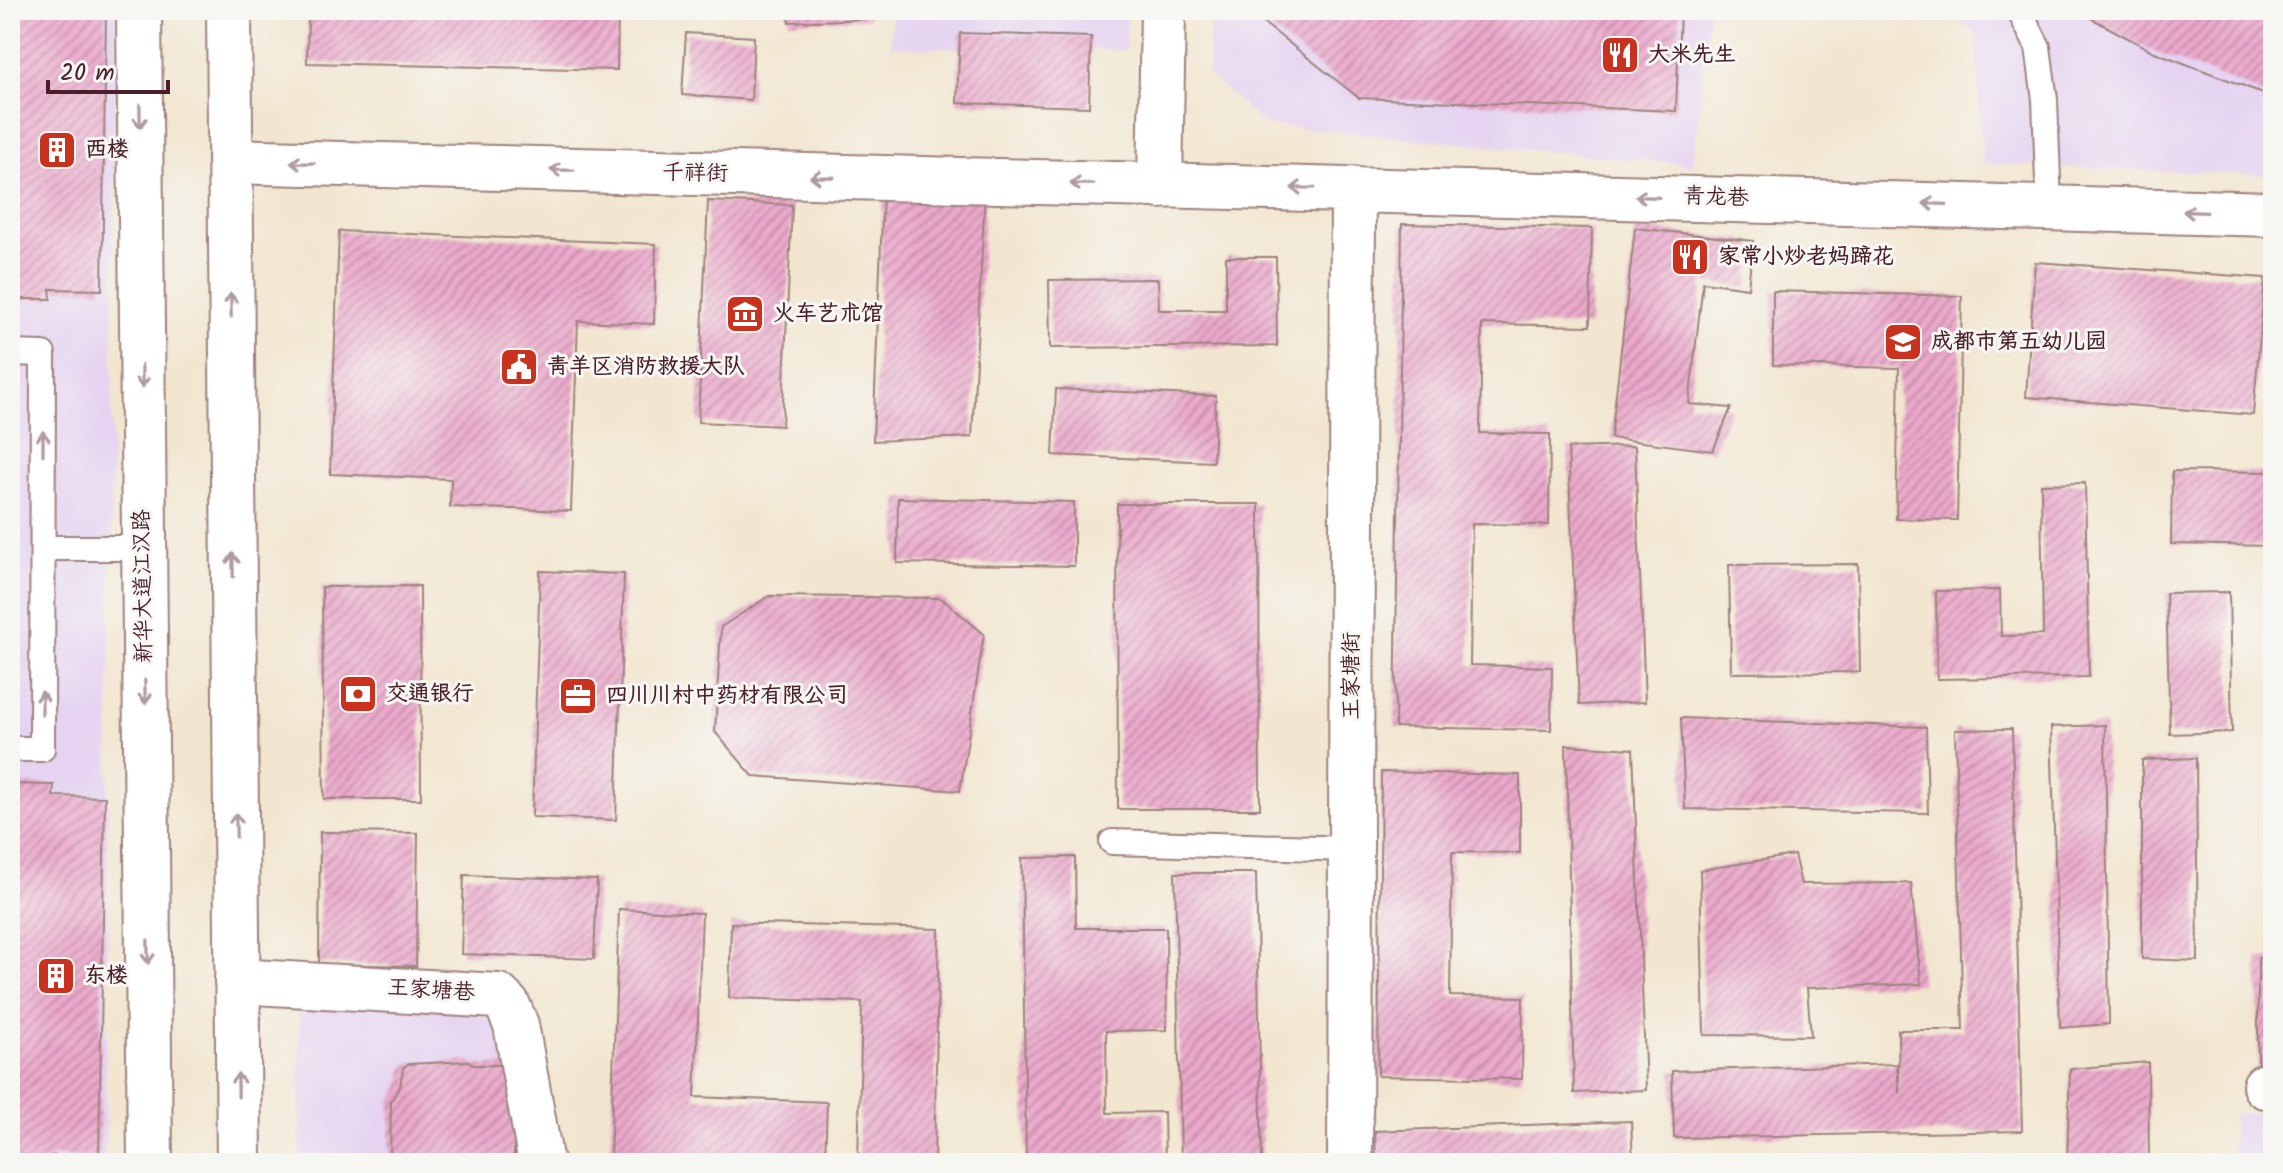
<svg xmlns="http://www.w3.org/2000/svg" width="2283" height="1173" viewBox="0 0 2283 1173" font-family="Kalam,'LXGW WenKai TC',sans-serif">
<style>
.built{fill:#e5d3f1}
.building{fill:url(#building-hatch)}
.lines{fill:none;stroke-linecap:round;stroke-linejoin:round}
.service-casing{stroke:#9e827e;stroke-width:28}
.minor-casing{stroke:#9e827e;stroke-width:48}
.primary-casing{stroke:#9e827e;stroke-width:48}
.service{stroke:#fff;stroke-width:24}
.minor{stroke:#fff;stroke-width:44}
.primary{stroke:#fff;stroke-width:44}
.oneway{stroke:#ae9aa0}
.labels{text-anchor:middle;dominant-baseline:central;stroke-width:6;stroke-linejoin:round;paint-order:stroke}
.poi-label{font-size:22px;font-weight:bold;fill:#4a1f2b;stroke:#f6f6f2;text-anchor:start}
.street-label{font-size:22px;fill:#4a1f2b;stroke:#f6f6f2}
</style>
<defs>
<pattern id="building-hatch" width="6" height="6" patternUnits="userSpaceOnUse" patternTransform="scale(2)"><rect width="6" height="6" fill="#eba9cb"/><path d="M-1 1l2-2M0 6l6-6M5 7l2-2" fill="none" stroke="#c089a5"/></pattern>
</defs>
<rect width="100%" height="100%" fill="#f6f6f2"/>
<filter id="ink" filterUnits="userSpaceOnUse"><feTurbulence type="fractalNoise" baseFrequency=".0125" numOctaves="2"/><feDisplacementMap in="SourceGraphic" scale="16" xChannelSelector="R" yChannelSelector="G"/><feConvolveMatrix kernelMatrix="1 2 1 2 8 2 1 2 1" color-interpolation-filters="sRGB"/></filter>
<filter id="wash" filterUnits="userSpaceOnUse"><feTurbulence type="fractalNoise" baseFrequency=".006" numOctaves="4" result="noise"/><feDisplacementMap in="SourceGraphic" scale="32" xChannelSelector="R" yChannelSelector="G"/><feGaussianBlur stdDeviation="1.8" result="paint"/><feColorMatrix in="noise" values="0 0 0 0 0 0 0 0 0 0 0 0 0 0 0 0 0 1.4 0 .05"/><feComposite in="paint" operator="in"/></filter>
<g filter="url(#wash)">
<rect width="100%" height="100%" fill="#f2e6d0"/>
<path class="built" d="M10,10H116L105,1163H10Z
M892,10H1127L1126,50L891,47Z
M1210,10H1709L1693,165L1266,125L1208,75Z
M1944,10H2273V175L1982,164L1976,33Z
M299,1004L476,1009L497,1022L532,1163H300Z
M2273,1113V1163H2232V1114Z"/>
<g id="blocks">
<path class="building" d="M10,10H106L102,290L50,289L51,299H10Z
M308,10H618L617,70L307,63Z
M788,10H868L869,19L789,22Z
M1260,10H1680L1676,111L1359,98L1260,20Z
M2076,10H2273V97L2152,51Z
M686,33L754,37L751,100L682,95Z
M960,33L1091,37L1089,107L957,103Z
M883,193H985L972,437L873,441Z
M708,201L792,205L782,426L698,422Z
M1402,224L1592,228L1590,326L1482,324L1480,433L1550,434L1549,525L1472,524L1470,665L1552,667L1551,730L1395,727Z
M1635,228L1753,241L1748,288L1703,282L1689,404L1731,408L1713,451L1611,438Z
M339,231L656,244L654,324L578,321L571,511L450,507L451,479L330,474Z
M1226,257H1276L1277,346L1050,348L1049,280L1158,279L1159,310H1226Z
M2035,262L2265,278L2253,415L2026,397Z
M1773,291L1962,296L1957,520L1896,519L1899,368L1773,365Z
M1056,389L1216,396L1213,462L1053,455Z
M1635,446L1645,702L1579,705L1568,448Z
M2172,471L2273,472V546L2171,544Z
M2085,483L2089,677L1937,679L1936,591L2000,590L2001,636L2043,635L2041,484Z
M898,498L1074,502V566L897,563Z
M1117,504H1259L1260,809H1118Z
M1858,564L1860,672L1731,673L1729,565Z
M540,571L624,574L616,820L532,817Z
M420,586L421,799H324L322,587Z
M2229,592L2232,732L2170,734L2166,593Z
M769,596L941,598L984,634L960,791L753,776L715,732L721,627Z
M1681,718L1926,727L1928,813L1685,809Z
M2105,725L2109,1024L2060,1028L2051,727Z
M2012,729L2022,1131L1674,1138L1672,1071L1897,1064L1899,1093L1898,1030H1963L1955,730Z
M1566,745L1633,749L1646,1090L1574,1093Z
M2196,758L2198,961L2142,959V760Z
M1381,772L1520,775V853L1452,852L1450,996L1523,997L1522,1079L1378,1076Z
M10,784L54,785L53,796L105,797L99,1157L52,1156V1163H10Z
M320,832L418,833L416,966L319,964Z
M1794,855L1801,884L1911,883L1921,984L1807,988L1811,1036L1704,1035L1700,870Z
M1075,857L1076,928H1166L1167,1030L1106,1031L1107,1113L1164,1112L1165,1163H1026L1022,858Z
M1175,873H1256L1262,1163H1181Z
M464,875L597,880L594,959L461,954Z
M619,909L702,913L695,1097L827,1102L825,1163L610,1160Z
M731,923L939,929L934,1163H858L862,1002L729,998Z
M2258,958H2273V1068H2258Z
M469,1061L473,1065H505L514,1070V1163H390L391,1101L400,1087L403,1068L408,1064Z
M2148,1062L2149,1163H2067L2070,1069Z
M1631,1121L1633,1163H1376L1375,1131Z"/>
</g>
</g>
<g filter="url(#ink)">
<use href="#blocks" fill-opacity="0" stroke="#9e827e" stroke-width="2"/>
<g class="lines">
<g class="service-casing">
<path id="service" d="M2019,10L2038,47L2045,100L2049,208
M10,353L43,354L42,749H10
M43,548H144
M1112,842L1351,849"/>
</g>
<g class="minor-casing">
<path id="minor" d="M230,161L2273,214
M1160,186L1163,10
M237,981L498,996L508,1006L516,1025L541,1163
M2265,1086H2273
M1350,1163L1353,189"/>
</g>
<g class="primary-casing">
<path id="primary" d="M139,10L150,1163
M229,10L239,1163"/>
</g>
<use href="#service" class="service"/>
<use href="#minor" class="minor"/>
<use href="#primary" class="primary"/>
</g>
<defs><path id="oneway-shaft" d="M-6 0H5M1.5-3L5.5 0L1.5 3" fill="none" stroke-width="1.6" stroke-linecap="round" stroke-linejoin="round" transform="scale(2)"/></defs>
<g class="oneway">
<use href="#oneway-shaft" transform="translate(140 116) rotate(89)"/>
<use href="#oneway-shaft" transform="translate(302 163) rotate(-179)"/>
<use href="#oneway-shaft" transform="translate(562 170) rotate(-179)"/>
<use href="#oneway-shaft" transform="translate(822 177) rotate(-179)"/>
<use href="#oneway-shaft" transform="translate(1082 184) rotate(-179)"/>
<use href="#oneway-shaft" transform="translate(1303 188) rotate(-180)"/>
<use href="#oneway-shaft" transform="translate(1647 197) rotate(-178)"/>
<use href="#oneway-shaft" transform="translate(1935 204) rotate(-178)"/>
<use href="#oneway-shaft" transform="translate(2195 212) rotate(-178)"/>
<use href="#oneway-shaft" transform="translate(231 305) rotate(-91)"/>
<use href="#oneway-shaft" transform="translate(142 376) rotate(89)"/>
<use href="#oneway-shaft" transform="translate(43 443) rotate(-90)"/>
<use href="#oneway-shaft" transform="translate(233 565) rotate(-91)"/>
<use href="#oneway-shaft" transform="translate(145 692) rotate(89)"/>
<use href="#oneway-shaft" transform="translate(42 703) rotate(-90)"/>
<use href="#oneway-shaft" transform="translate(236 825) rotate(-91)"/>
<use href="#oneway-shaft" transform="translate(148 952) rotate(89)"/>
<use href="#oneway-shaft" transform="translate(238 1085) rotate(-91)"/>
</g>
</g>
<defs>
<g id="restaurant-square" transform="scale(2)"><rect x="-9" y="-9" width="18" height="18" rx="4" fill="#c8321e" stroke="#f6f6f2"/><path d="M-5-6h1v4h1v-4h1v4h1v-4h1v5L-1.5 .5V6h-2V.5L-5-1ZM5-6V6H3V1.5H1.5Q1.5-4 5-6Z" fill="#fff"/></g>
<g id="building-square" transform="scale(2)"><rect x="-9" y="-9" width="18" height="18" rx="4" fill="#c8321e" stroke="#f6f6f2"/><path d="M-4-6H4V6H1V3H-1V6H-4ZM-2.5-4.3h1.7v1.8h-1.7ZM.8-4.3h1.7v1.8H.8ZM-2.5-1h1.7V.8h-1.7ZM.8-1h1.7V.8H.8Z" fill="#fff"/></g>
<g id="museum-square" transform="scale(2)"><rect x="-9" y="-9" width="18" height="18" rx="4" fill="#c8321e" stroke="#f6f6f2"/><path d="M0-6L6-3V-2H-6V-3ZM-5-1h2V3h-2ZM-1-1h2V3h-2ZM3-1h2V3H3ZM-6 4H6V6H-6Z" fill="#fff"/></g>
<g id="school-square" transform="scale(2)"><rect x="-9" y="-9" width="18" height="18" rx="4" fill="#c8321e" stroke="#f6f6f2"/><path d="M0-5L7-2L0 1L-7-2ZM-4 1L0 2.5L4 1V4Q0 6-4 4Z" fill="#fff"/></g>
<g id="civic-square" transform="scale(2)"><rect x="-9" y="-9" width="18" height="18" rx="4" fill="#c8321e" stroke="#f6f6f2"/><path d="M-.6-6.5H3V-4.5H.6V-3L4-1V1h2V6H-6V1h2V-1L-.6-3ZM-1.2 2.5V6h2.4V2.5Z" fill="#fff"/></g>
<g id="bank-square" transform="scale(2)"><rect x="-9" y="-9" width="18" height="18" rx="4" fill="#c8321e" stroke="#f6f6f2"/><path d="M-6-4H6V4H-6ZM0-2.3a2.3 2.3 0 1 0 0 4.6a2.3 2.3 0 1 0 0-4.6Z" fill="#fff"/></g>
<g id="office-square" transform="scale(2)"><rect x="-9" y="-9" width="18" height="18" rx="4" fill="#c8321e" stroke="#f6f6f2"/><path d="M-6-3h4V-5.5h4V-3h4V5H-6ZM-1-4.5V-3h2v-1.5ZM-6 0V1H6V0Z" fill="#fff"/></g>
</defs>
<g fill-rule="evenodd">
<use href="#restaurant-square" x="1620" y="55"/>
<use href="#building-square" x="57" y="150"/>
<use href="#restaurant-square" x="1690" y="257"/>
<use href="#museum-square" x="745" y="314"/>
<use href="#school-square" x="1903" y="342"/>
<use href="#civic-square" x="519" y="367"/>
<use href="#bank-square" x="358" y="694"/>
<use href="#office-square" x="578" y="696"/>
<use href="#building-square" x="56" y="976"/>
</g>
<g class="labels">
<g class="poi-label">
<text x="1648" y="55">大米先生</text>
<text x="85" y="150">西楼</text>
<text x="1718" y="257">家常小炒老妈蹄花</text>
<text x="773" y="314">火车艺术馆</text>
<text x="1931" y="342">成都市第五幼儿园</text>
<text x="547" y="367">青羊区消防救援大队</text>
<text x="386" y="694">交通银行</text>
<text x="606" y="696">四川川村中药材有限公司</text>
<text x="84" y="976">东楼</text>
</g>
<g class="street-label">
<text transform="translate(695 174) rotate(1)">千祥街</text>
<text transform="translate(1716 198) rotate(2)">青龙巷</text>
<text transform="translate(144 586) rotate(-91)">新华大道江汉路</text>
<text transform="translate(1352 676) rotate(-90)">王家塘街</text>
<text transform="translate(431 991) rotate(4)">王家塘巷</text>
</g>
</g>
<rect width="2283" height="1173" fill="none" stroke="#f6f6f2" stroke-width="40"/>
<path d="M48 80v12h120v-12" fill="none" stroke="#4a1f2b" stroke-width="4"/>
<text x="60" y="80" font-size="24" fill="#4a1f2b" stroke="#f6f6f2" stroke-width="6" paint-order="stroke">20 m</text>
</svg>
